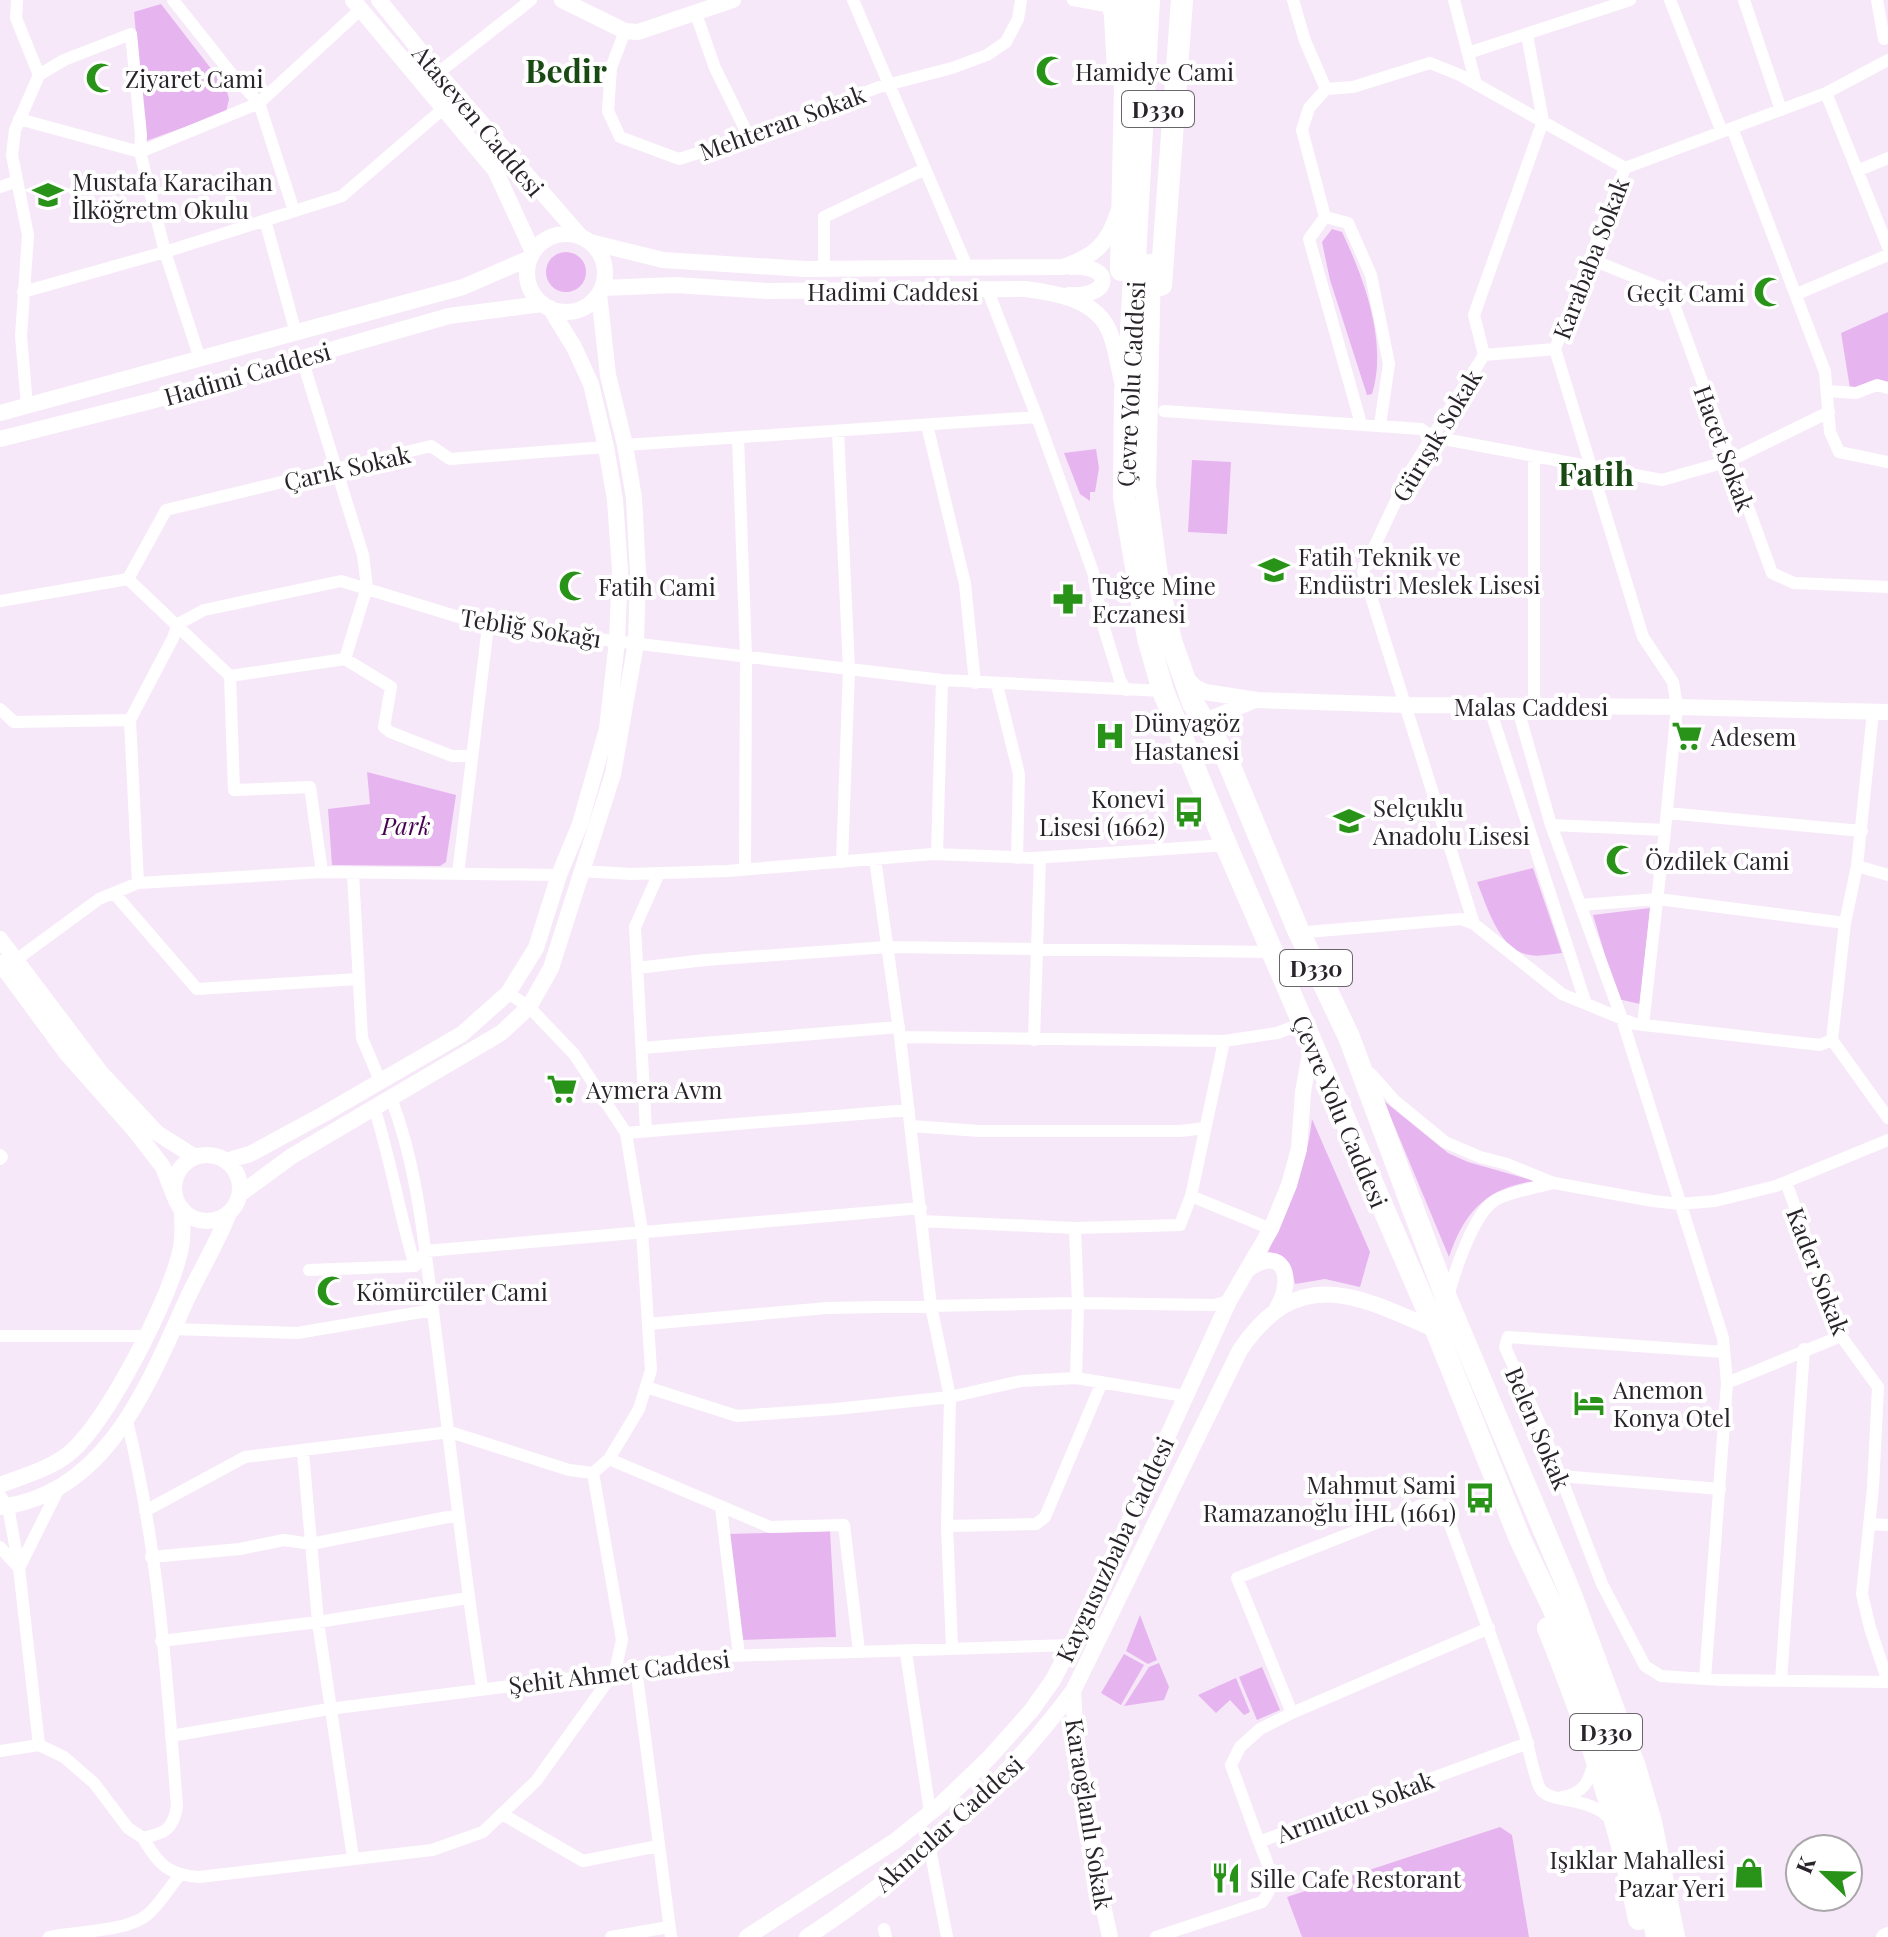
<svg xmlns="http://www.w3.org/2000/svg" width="1888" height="1937" viewBox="0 0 1888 1937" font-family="'Playfair Display',serif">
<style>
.green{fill:#e6b4ef}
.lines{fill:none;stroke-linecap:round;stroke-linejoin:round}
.street{stroke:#fff;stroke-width:12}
.secondary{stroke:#fff;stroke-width:16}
.primary{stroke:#fff;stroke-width:18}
.highway{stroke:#fff;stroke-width:22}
.labels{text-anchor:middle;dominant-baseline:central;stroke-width:8;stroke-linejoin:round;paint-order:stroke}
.shield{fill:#fff;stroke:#69656a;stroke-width:2}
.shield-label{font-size:22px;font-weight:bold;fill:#29232a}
.poi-label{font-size:24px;fill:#29232a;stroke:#fff;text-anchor:start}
.street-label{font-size:24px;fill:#29232a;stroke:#fff}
.park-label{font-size:24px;font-style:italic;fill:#45004f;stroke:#fff}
.district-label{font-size:32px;font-weight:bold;fill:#194a13;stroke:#fff}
</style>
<rect width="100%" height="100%" fill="#f7e8f9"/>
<path class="green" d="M161,4L226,88L229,99L226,112L146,141L134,12Z
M1332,229L1342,232C1364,278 1388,343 1372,394L1367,395L1330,280L1322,242Z
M546 272a20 20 0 1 1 40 0a20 20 0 1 1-40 0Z
M1888,312V384L1850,388L1841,333Z
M1096,449L1099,468L1095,492H1090V501L1080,494L1064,453Z
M1192,460L1231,462L1227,534L1188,532Z
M367,772L456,795L446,862L440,866L332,865L328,809L370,804Z
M1533,868L1562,953C1552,954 1540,957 1530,955C1499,951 1487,906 1477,882Z
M1650,908L1640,1004L1618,999L1593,915Z
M1384,1101L1448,1153L1468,1162L1535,1181C1487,1187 1464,1212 1449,1257Z
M1312,1119L1370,1252L1360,1287L1325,1279L1295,1284C1291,1266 1287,1257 1268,1252C1287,1208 1307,1167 1312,1119Z
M830,1531L836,1637L740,1640L727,1534Z
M1140,1615L1157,1660L1148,1664L1126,1651Z
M1124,1654L1144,1665L1121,1705L1101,1693Z
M1159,1663L1169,1687L1164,1700L1124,1706L1149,1667Z
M1262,1667L1280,1710L1257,1720L1239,1677Z
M1236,1678L1250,1712L1244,1715L1230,1700L1216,1713L1198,1695Z
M1500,1827L1512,1835L1529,1937H1302L1287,1897Z"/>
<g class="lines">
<path class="street" d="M17,0L16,18L39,75L15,130L12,155L28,235L21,336L27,406
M173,0L230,72L259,103L294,211
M853,0L967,267
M1073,0L1106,6L1112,17
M1293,0L1305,41L1326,89
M1454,0L1476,84
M1670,0L1722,132
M1744,0L1781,110
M1877,0L1884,39
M696,14L715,68L749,137
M625,31L611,68L608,111L620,137L679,159L749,137L879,87L952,68L987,55L1006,42L1018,19L1021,0
M1527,35L1543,121L1474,315L1484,355L1408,475L1363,571L1474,924L1562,994L1635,1024L1820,1045L1832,1040
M1468,53L1630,0
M438,73L531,0
M39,75L64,60L131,34L141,135L140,152L165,252L200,359
M1826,93L1888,247
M19,119L140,152L259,103L361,9
M1732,128L1825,372L1830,432L1839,452L1888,462
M1857,171L1888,158
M0,187L17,181
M1325,217L1309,239L1361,424
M265,220L296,333
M1590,259L1669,291L1772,573L1794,583L1888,587
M824,269V217L925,169
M988,291L1037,417L1093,572L1102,622L1120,680L1126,690
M23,292L165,252L342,196L444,108
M1797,294L1888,255
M1484,355L1555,349
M302,359L363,555L367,587L345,659
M1827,391L1856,393L1877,385L1888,388
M1164,411L1421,429L1433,437L1662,480L1729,461L1829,412
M927,425L965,584L975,683
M1380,425L1389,364L1371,275L1348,223L1325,217L1302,130L1309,108L1326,89L1353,87L1430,63L1460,75L1625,168
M838,431L849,669L842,862
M738,438L746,656L745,869
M625,445L1037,417
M128,579L166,510L431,446L450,459L606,447
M128,579L230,676L345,659
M0,601L128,579
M345,659L391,687L384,727L390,732L452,756H470
M230,676L234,790L310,787L322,872
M997,685L1019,774L1017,858
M1489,706L1586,1004
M1517,706L1551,825L1622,1019L1723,1338L1727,1383
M1534,706V456
M0,709L14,722L130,720
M1873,712L1857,866L1845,923L1832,1040L1888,1118
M1667,813L1862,831
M1551,825L1665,830L1677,707L1673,682L1643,637L1555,349L1625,168L1826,93L1888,60
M937,854L942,680
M875,859L900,1037L931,1306L950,1397L947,1526L952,1648
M1857,866L1888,875
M581,871L631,874L727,871L933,854L1034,858L1226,845
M353,873L362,1038L381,1083
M458,874L488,626
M138,883L130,720L173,638L178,624L204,610L341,581L488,626L942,680L1163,691
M114,893L197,989L358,979
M1580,905L1658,899L1845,923
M1298,930L1307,932L1461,919L1474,924
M9,965L99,899L138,883L322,872L559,875
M637,968L705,960L887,947L1273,952
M1643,1025L1665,830
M900,1037L1224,1041L1277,1033L1304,1023
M1034,1040L1040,858
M642,1048L899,1027
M1371,1074L1395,1101L1445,1142L1480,1157L1507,1164L1554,1183L1653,1201L1680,1204L1715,1201L1776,1186L1888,1140
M391,1098C418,1168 424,1244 434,1319C450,1442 463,1565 482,1688
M374,1107C391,1160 399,1213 415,1266
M911,1126L979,1131H1180L1205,1128
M646,1131L635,927L659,873
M626,1133L909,1110
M0,1155L2,1157L0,1159
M1191,1196L1271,1229
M922,1221L1075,1228L1180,1225L1191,1196L1224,1041
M1075,1228L1078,1303L1076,1378
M415,1266L426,1251L921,1208
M309,1270L415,1266
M1448,1297C1454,1273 1473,1215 1494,1201C1503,1194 1541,1186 1554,1183
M648,1324L827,1308L1078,1303L1214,1305L1229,1301
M173,1329L297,1333L433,1310
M0,1336H145
M1724,1352L1508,1337L1505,1347L1545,1436L1602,1584L1645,1666L1661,1676L1722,1680L1888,1682L1870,1628L1862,1594L1873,1488L1878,1387L1841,1336L1786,1182
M646,1387L737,1416L836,1409L950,1397L1021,1381L1076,1378L1184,1396
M303,1452L318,1622L353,1858
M609,1459L770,1527L844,1525L859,1651
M1560,1476L1720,1489
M0,1496L8,1506L19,1568L39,1745
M721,1507L739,1655
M145,1511L245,1457L450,1432L569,1470L593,1473L609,1459L639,1409L651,1370L642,1231L626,1133L574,1054L529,1007L508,993
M1870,1524L1888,1525
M947,1526L1036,1524L1045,1517L1102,1382
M0,1547L19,1568L60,1486
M151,1557L240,1549L284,1540L311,1544L458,1515
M161,1641L318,1622L468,1598
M906,1653L930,1812
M636,1668L671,1937
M1705,1679L1727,1383L1841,1336
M1781,1681L1804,1349
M1292,1713L1237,1578L1422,1505L1438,1504L1445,1511C1472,1584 1499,1657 1524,1731C1528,1744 1535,1782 1541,1790C1553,1804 1592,1796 1612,1821
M171,1736L329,1709L582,1677L697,1657L1071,1645
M0,1751L39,1745L64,1757L94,1783L128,1828L143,1838C165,1833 173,1830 177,1806C167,1679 158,1545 127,1421
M1562,1797C1583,1794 1590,1781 1594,1761
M502,1814L583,1861L658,1846
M143,1838C158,1864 168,1875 199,1877L432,1850L483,1832L536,1781L615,1671L622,1640L593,1473
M1259,1842L1231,1765L1240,1747L1260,1729L1292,1713L1489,1628
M929,1844L947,1937
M884,1929L886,1937
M49,1937C76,1931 126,1932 147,1915C159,1905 169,1888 179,1876
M611,1937L669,1927
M1156,1937L1262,1902C1279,1882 1267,1863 1259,1842L1528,1743"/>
<path class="secondary" d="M353,0L495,170L533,252
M379,0L438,73L581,237
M562,0L625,31L638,32L733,0
M527 273a39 39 0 1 1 78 0a39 39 0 1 1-78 0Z
M590,242L663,260L805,269L1063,267C1094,256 1108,245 1118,212
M602,288L675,285L767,291L1025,289C1056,293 1097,299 1110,333C1116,348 1118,365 1122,381
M1069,295C1114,297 1113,264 1071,267
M0,413L463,287L530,258
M0,439L155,400L449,316L542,304
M1184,676L1195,687L1205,692L1257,700L1406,705L1677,707L1888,712
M1218,738L1215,729V717L1255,700
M0,939L101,1073L157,1133L195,1157
M0,963L67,1054L136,1132L163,1167L176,1200
M174 1188a33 33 0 1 1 66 0a33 33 0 1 1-66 0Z
M226,1161L250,1154L324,1114L462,1034L508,993L536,948L559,875L580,824L607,729L617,641L620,570L615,500L606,447L591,384L574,347L550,308
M240,1194L292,1156L501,1033L529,1007L551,968L613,774L636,643L638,573L634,498L625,445L608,375L599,294
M1247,1270C1282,1244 1296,1276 1277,1308
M0,1485C24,1476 53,1468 72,1451C109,1417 169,1301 180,1252C184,1239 182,1223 182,1209
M0,1507C106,1495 148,1385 186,1301C200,1271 217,1243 229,1213
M1073,1691L1076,1738L1102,1901L1110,1937
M747,1937L895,1841L941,1804L989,1758L1031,1711L1053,1680L1085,1618L1229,1301L1271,1229L1289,1185L1299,1149L1303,1092L1312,1043
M807,1937C909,1870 1000,1789 1073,1691L1240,1350C1298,1264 1357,1295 1436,1330
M1884,1937L1888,1935"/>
<path class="primary" d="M1112,0L1116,69"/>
<path class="highway" d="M1149,0L1130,351L1125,391L1124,497L1148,638L1163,691L1226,845L1436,1330L1520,1539L1576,1656L1602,1720L1636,1832L1657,1937
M1150,265L1145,485L1158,583L1171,641L1193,703L1227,759L1298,930L1349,1037L1447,1300L1570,1592L1635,1767L1651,1822L1674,1937
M1121,270L1127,0
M1161,285L1182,0
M1548,1628C1586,1723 1619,1818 1639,1919"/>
</g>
<defs>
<g id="mosque-bare" transform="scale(2.4)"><path d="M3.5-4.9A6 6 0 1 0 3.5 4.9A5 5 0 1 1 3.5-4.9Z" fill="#299319" stroke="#fff" stroke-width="2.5" paint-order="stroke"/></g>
<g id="school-bare" transform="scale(2.4)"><path d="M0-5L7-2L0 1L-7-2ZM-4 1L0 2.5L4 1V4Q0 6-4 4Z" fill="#299319" stroke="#fff" stroke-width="2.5" paint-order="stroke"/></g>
<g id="pharmacy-bare" transform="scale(2.4)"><path d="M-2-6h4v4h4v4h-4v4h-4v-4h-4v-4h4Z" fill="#299319" stroke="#fff" stroke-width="2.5" paint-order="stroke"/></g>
<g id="hospital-bare" transform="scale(2.4)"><path d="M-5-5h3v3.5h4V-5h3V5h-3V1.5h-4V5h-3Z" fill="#299319" stroke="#fff" stroke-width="2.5" paint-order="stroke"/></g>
<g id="supermarket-bare" transform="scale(2.4)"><path d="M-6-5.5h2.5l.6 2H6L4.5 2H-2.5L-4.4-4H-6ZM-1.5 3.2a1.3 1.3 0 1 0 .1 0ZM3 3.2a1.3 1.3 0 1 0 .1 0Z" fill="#299319" stroke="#fff" stroke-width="2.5" paint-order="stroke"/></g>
<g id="bus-bare" transform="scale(2.4)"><path d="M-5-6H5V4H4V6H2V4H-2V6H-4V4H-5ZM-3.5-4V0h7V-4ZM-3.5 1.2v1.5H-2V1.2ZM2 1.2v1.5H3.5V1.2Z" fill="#299319" stroke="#fff" stroke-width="2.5" paint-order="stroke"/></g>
<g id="hotel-bare" transform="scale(2.4)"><path d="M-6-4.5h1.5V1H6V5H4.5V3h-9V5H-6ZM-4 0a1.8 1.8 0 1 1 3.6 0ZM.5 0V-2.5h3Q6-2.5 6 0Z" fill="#299319" stroke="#fff" stroke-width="2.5" paint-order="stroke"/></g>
<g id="shop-bare" transform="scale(2.4)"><path d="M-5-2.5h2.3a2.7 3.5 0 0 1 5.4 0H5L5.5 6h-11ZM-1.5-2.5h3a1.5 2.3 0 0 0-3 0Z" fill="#299319" stroke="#fff" stroke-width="2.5" paint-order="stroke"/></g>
<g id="restaurant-bare" transform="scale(2.4)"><path d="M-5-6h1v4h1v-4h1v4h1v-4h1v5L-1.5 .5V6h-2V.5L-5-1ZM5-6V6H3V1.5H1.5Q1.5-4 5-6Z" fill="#299319" stroke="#fff" stroke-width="2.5" paint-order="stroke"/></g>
</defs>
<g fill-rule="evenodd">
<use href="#mosque-bare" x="1051" y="71"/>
<use href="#mosque-bare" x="101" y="78"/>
<use href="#school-bare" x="48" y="195"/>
<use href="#mosque-bare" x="1769" y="292"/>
<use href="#school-bare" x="1274" y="570"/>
<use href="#mosque-bare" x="574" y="586"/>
<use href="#pharmacy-bare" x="1068" y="599"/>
<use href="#hospital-bare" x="1110" y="736"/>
<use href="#supermarket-bare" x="1687" y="736"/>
<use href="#bus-bare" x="1189" y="812"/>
<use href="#school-bare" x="1349" y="821"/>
<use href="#mosque-bare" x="1621" y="860"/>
<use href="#supermarket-bare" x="562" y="1089"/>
<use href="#mosque-bare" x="332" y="1291"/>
<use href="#hotel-bare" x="1589" y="1403"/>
<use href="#bus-bare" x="1480" y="1498"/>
<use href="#shop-bare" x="1749" y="1873"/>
<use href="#restaurant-bare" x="1226" y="1878"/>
</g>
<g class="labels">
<g class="shield">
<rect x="1122" y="91" width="72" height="36" rx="6"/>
<rect x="1280" y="950" width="72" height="36" rx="6"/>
<rect x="1570" y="1714" width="72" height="36" rx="6"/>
</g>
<g class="shield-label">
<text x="1158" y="109">D330</text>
<text x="1316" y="968">D330</text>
<text x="1606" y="1732">D330</text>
</g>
<g class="poi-label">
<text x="1075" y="71">Hamidye Cami</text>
<text x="125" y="78">Ziyaret Cami</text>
<text x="72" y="181">Mustafa Karacihan<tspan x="72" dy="28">İlköğretm Okulu</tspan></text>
<text x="1745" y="292" text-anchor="end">Geçit Cami</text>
<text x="1298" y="556">Fatih Teknik ve<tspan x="1298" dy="28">Endüstri Meslek Lisesi</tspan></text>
<text x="1092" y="585">Tuğçe Mine<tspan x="1092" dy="28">Eczanesi</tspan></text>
<text x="598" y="586">Fatih Cami</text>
<text x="1134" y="722">Dünyagöz<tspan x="1134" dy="28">Hastanesi</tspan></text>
<text x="1711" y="736">Adesem</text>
<text x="1165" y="798" text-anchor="end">Konevi<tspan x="1165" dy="28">Lisesi (1662)</tspan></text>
<text x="1373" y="807">Selçuklu<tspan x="1373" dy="28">Anadolu Lisesi</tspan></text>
<text x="1645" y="860">Özdilek Cami</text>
<text x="586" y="1089">Aymera Avm</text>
<text x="356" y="1291">Kömürcüler Cami</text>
<text x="1613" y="1389">Anemon<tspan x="1613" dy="28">Konya Otel</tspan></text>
<text x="1456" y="1484" text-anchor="end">Mahmut Sami<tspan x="1456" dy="28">Ramazanoğlu İHL (1661)</tspan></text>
<text x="1725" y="1859" text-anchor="end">Işıklar Mahallesi<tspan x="1725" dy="28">Pazar Yeri</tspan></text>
<text x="1250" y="1878">Sille Cafe Restorant</text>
</g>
<g class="street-label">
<text transform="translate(479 120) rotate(50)">Ataseven Caddesi</text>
<text transform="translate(782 122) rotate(-20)">Mehteran Sokak</text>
<text transform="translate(1590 258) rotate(-69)">Karababa Sokak</text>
<text x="893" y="291">Hadimi Caddesi</text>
<text transform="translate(247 373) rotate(-16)">Hadimi Caddesi</text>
<text transform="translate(1130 384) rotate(-87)">Çevre Yolu Caddesi</text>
<text transform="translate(1436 435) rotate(-59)">Gürışık Sokak</text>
<text transform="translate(1725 448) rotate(70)">Hacet Sokak</text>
<text transform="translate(347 467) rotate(-13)">Çarık Sokak</text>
<text transform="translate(531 627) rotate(9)">Tebliğ Sokağı</text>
<text x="1531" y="706">Malas Caddesi</text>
<text transform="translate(1341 1111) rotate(67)">Çevre Yolu Caddesi</text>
<text transform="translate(1819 1271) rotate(69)">Kader Sokak</text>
<text transform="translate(1539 1428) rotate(67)">Belen Sokak</text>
<text transform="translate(1114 1549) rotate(-65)">Kaygusuzbaba Caddesi</text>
<text transform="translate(619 1671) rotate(-7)">Şehit Ahmet Caddesi</text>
<text transform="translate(1355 1806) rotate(-20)">Armutcu Sokak</text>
<text transform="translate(1090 1814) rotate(81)">Karaoğlanlı Sokak</text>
<text transform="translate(948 1823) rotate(-42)">Akıncılar Caddesi</text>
</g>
<g class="park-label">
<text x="406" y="825">Park</text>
</g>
<g class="district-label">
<text x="566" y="69">Bedir</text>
<text x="1596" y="472">Fatih</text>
</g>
</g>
<g transform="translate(1824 1873) rotate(293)"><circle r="38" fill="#ffffff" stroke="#a9a7aa" stroke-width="2"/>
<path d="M0-6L14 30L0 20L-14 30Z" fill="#299319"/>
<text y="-12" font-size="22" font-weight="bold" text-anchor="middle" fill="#29232a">K</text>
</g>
</svg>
